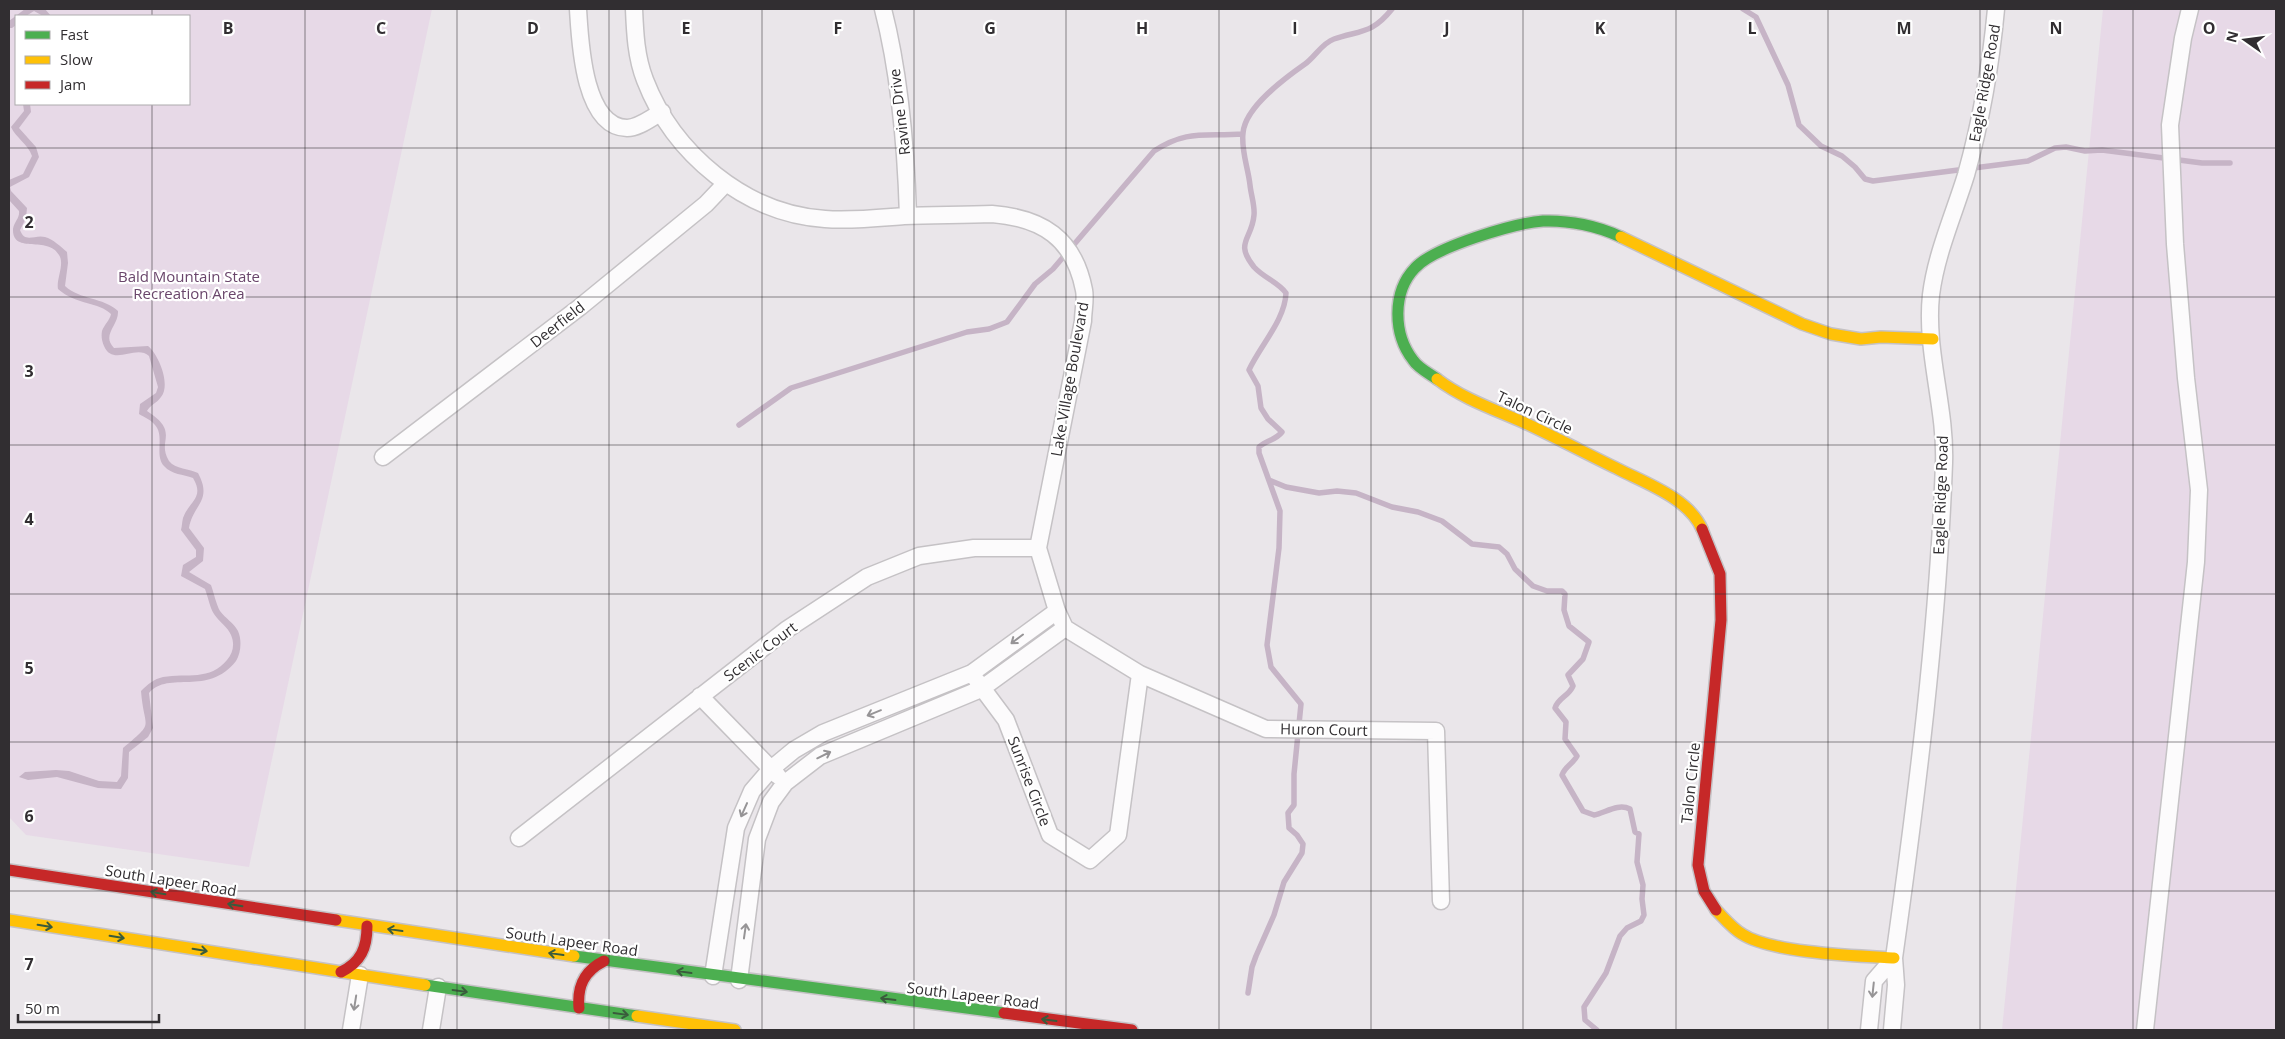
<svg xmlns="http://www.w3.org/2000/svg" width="2285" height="1039" viewBox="0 0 2285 1039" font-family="'Open Sans',sans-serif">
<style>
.green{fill:#e7d9e7;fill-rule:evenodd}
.water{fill:#c6b4c6}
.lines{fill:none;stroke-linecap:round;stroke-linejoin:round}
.stream{stroke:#c6b4c6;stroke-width:5.5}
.street-casing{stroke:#c5c2c5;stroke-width:19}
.fast-casing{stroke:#c5c2c5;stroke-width:14}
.slow-casing{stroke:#c5c2c5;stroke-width:14}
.jam-casing{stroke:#c5c2c5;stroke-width:14}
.street{stroke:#fcfbfc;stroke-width:16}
.fast{stroke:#4caf50;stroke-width:11}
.slow{stroke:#ffc107;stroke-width:11}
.jam{stroke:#c62828;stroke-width:11}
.oneway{stroke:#969496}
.oneway2{stroke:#3a5b3c}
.grid{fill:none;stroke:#312e31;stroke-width:1;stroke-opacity:0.55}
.labels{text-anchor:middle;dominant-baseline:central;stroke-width:4.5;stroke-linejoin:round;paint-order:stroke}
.street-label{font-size:15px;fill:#312e31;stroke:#fff}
.park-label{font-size:15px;fill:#6a466b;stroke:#fff}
.grid-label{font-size:16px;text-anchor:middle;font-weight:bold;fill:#312e31;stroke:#fff;stroke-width:4.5;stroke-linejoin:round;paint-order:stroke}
</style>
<rect width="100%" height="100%" fill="#eae6ea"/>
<path class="green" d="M9,9H432L249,867L26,835L9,817ZM16,16H189V104H16Z
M2103,9H2276V1030H2002Z"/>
<path class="water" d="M25,9H45L51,16H43L34,11L26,16H16V25L12,28H9V21Z
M23,104H30L31,112L19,128L36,147L39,157L29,177L10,187L11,191L27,208L26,218L20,230C25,244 35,234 45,237C53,239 61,247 67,252L68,263L65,286C80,300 103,297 118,311C119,325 101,335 114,348L148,346C159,355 171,385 161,397C157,403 150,405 147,411C181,433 156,440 169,461C175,469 190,469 198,473C213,501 193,504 189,528L204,548L203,561L189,572L211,585C214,593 216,604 220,611C225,618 234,623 238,631C242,640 241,653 236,661C208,697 169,670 149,693L153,728L148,737L129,752L128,778L121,789L98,788L57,777L28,780L19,777L25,772L56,770L69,771L99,781L117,782L121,776L123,748C156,720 144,731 141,691C148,684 154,679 163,677C187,673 210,681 227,660C233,653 235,644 231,635C228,627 219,622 214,614C210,608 208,597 205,589L181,576L183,565L196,557V550L181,530C182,526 182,522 183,518C189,501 205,498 193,478C183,474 172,475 164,466C154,455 165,436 155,425C151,420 144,417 139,414L140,404L156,393L158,387L149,356C136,344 113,367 104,346C102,341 101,337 102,331C104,325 110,320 111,314C99,302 76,305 58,289C56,279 65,264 59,255C48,235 12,255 13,229C14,222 20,218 19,211L9,200V180L23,174L32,156C28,144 16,138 11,127L24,111Z"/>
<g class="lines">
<path class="stream" d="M1743,9L1756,17L1788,85L1799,125L1821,146L1842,156L1855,167L1865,179L1873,181L2028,161L2055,148L2066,147L2085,151L2102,150L2202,163H2230
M739,425L791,388L967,332L989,329L1007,322L1035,284L1053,269L1154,151C1188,129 1205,137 1243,134
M1269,480L1286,487L1319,493L1337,491L1356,493L1392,507L1418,512L1442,521L1472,544L1499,547L1507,554L1515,569L1533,586L1547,591H1562L1565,594L1564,610L1569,626L1589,642L1583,659L1568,675L1573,686C1569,696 1558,698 1555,708L1566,722L1565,739L1577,756C1573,764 1565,766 1562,775L1583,811L1594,815C1605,813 1618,803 1630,809L1635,832L1639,834L1637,862L1643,885L1642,899L1644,915L1641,921L1627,928L1620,936L1606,973L1584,1007L1585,1020L1597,1030
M1248,993L1252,967L1256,956L1274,915L1284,882L1302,853L1303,844L1297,835L1289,828L1288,813L1294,805V774L1301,704L1271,667L1267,645L1279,548L1280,511L1259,453V447C1267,440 1276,440 1282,432L1268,419L1261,408L1258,386L1249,370C1260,346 1285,320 1286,293C1278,282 1264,278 1254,267C1234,242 1252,240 1254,215C1255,206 1251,195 1250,185C1248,167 1241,151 1243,133C1245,107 1285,78 1305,64C1315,57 1322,43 1334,39C1361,30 1372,34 1392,9"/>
<g class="street-casing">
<path id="street" d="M578,9C580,40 583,127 627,128C639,128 652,117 662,112
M634,9C635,33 636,57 645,80C673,153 745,214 825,219C851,221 878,218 904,216C934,215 963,215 992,214C1042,218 1074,238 1084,290C1086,299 1083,311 1083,321L1038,548L1057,611L1065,628
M883,9C900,75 906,148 908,216
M383,457L580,307L706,204L725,184
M1065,628L1140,674L1266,729L1436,731L1441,901
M977,681L1006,720L1050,835L1090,860L1118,835L1140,674
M700,696L778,776
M519,838L786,630L867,577L919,556L974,548H1038
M713,976L736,828L752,791L771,769L794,750L823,733L972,673L1057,611
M739,980L757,839L771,802L785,783L820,756L981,689L1065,628
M351,1030L360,975
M431,1030L438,987
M1869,1030L1874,981L1894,958
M1892,1030L1896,985L1894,958C1917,794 1938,629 1944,463C1946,407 1925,351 1931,295C1936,254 1954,214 1966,175C1981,121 1991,64 1996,9
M2145,1030L2196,562L2199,490L2186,378L2175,244L2170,125L2183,38L2190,9"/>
</g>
<g class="fast-casing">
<path id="fast" d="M1437,379C1430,374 1418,368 1413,360C1393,334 1392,292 1415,268C1434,247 1515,223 1543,221C1569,220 1598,226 1621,237
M574,956L1004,1013
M425,985L637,1016"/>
</g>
<g class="slow-casing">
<path id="slow" d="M1621,237L1802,324L1831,334L1861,339L1881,337L1933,339
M1437,379C1463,399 1496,410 1525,423C1557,438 1589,455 1620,470C1648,484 1689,499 1702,529
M1716,910C1724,918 1732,928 1742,934C1771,953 1858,956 1894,958
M9,920L425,985
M336,920L574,956
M637,1016L735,1030"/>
</g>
<g class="jam-casing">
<path id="jam" d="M1702,529L1720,574L1721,620L1698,865L1704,891L1716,910
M9,870L336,920
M341,972C361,962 367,948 367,926
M579,1008C577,986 584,971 604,961
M1004,1013L1132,1030"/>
</g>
<use href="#street" class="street"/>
<use href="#fast" class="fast"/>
<use href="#slow" class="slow"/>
<use href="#jam" class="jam"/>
</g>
<defs><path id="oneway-shaft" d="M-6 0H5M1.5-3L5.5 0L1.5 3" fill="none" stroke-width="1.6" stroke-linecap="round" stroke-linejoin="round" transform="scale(1.25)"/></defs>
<g class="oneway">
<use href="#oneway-shaft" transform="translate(1017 639) rotate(143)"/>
<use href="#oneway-shaft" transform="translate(874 713) rotate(158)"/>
<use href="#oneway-shaft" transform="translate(824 755) rotate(-26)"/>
<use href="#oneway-shaft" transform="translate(744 810) rotate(114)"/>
<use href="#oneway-shaft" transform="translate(745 931) rotate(-82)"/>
<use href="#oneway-shaft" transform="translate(1873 990) rotate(96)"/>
<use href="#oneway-shaft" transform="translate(355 1003) rotate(99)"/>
</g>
<g class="oneway2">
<use href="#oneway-shaft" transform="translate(158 893) rotate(-171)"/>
<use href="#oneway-shaft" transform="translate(235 905) rotate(-171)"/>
<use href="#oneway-shaft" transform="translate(45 926) rotate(9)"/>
<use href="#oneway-shaft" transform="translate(395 930) rotate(-172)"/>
<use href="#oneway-shaft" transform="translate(117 937) rotate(9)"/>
<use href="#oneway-shaft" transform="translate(200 950) rotate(9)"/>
<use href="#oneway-shaft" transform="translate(556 954) rotate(-172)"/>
<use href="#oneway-shaft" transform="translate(684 972) rotate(-172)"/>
<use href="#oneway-shaft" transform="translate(460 991) rotate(8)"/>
<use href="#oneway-shaft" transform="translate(888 999) rotate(-173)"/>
<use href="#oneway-shaft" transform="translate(621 1014) rotate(8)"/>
<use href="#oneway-shaft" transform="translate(1049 1020) rotate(-173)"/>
</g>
<path class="grid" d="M152,9V16M305,9V1030M457,9V1030M609,9V1030M762,9V1030M914,9V1030M1066,9V1030M1219,9V1030M1371,9V1030M1523,9V1030M1676,9V1030M1828,9V1030M1980,9V1030M2133,9V1030M152,104V1030M9,148H2276M9,297H2276M9,445H2276M9,594H2276M9,742H2276M9,891H2276"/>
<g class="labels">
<g class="street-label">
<text transform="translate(1984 83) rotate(-80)">Eagle Ridge Road</text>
<text transform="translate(899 112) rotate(-97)">Ravine Drive</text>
<text transform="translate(557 324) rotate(-38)">Deerfield</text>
<text transform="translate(1069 379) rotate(-80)">Lake Village Boulevard</text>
<text transform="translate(1535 412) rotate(25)">Talon Circle</text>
<text transform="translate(1940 495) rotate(-88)">Eagle Ridge Road</text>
<text transform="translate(760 651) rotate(-37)">Scenic Court</text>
<text transform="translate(1324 729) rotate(1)">Huron Court</text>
<text transform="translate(1030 781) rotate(69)">Sunrise Circle</text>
<text transform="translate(1690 783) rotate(-84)">Talon Circle</text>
<text transform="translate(171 880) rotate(9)">South Lapeer Road</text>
<text transform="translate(572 941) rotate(8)">South Lapeer Road</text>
<text transform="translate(973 995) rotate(7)">South Lapeer Road</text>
</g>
<g class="park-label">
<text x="189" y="276">Bald Mountain State<tspan x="189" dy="17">Recreation Area</tspan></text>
</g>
</g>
<g class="grid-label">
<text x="228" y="34">B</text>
<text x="381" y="34">C</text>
<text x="533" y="34">D</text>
<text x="686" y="34">E</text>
<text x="838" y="34">F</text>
<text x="990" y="34">G</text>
<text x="1142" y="34">H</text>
<text x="1295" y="34">I</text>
<text x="1447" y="34">J</text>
<text x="1600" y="34">K</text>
<text x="1752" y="34">L</text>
<text x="1904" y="34">M</text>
<text x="2056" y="34">N</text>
<text x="2209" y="34">O</text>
<text x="29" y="228">2</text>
<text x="29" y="377">3</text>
<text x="29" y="525">4</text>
<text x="29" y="674">5</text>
<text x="29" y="822">6</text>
<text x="29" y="970">7</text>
</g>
<rect width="2285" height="1039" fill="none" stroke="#312e31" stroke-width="20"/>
<rect x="15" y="15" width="175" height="90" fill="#ffffff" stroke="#adabad"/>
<rect x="25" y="31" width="25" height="8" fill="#4caf50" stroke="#adabad"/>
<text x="60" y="40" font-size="15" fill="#312e31">Fast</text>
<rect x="25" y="56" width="25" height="8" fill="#ffc107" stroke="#adabad"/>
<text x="60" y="65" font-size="15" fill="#312e31">Slow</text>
<rect x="25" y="81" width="25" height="8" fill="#c62828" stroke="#adabad"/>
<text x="60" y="90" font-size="15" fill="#312e31">Jam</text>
<g transform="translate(2245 40) rotate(284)" stroke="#ffffff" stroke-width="4" paint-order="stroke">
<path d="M0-4L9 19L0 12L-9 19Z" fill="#312e31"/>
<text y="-8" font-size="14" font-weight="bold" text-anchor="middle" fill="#312e31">N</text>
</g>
<path d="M18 1014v8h141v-8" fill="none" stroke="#312e31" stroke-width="2.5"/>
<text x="25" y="1014" font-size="15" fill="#312e31" stroke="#ffffff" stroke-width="4" paint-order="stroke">50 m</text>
</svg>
